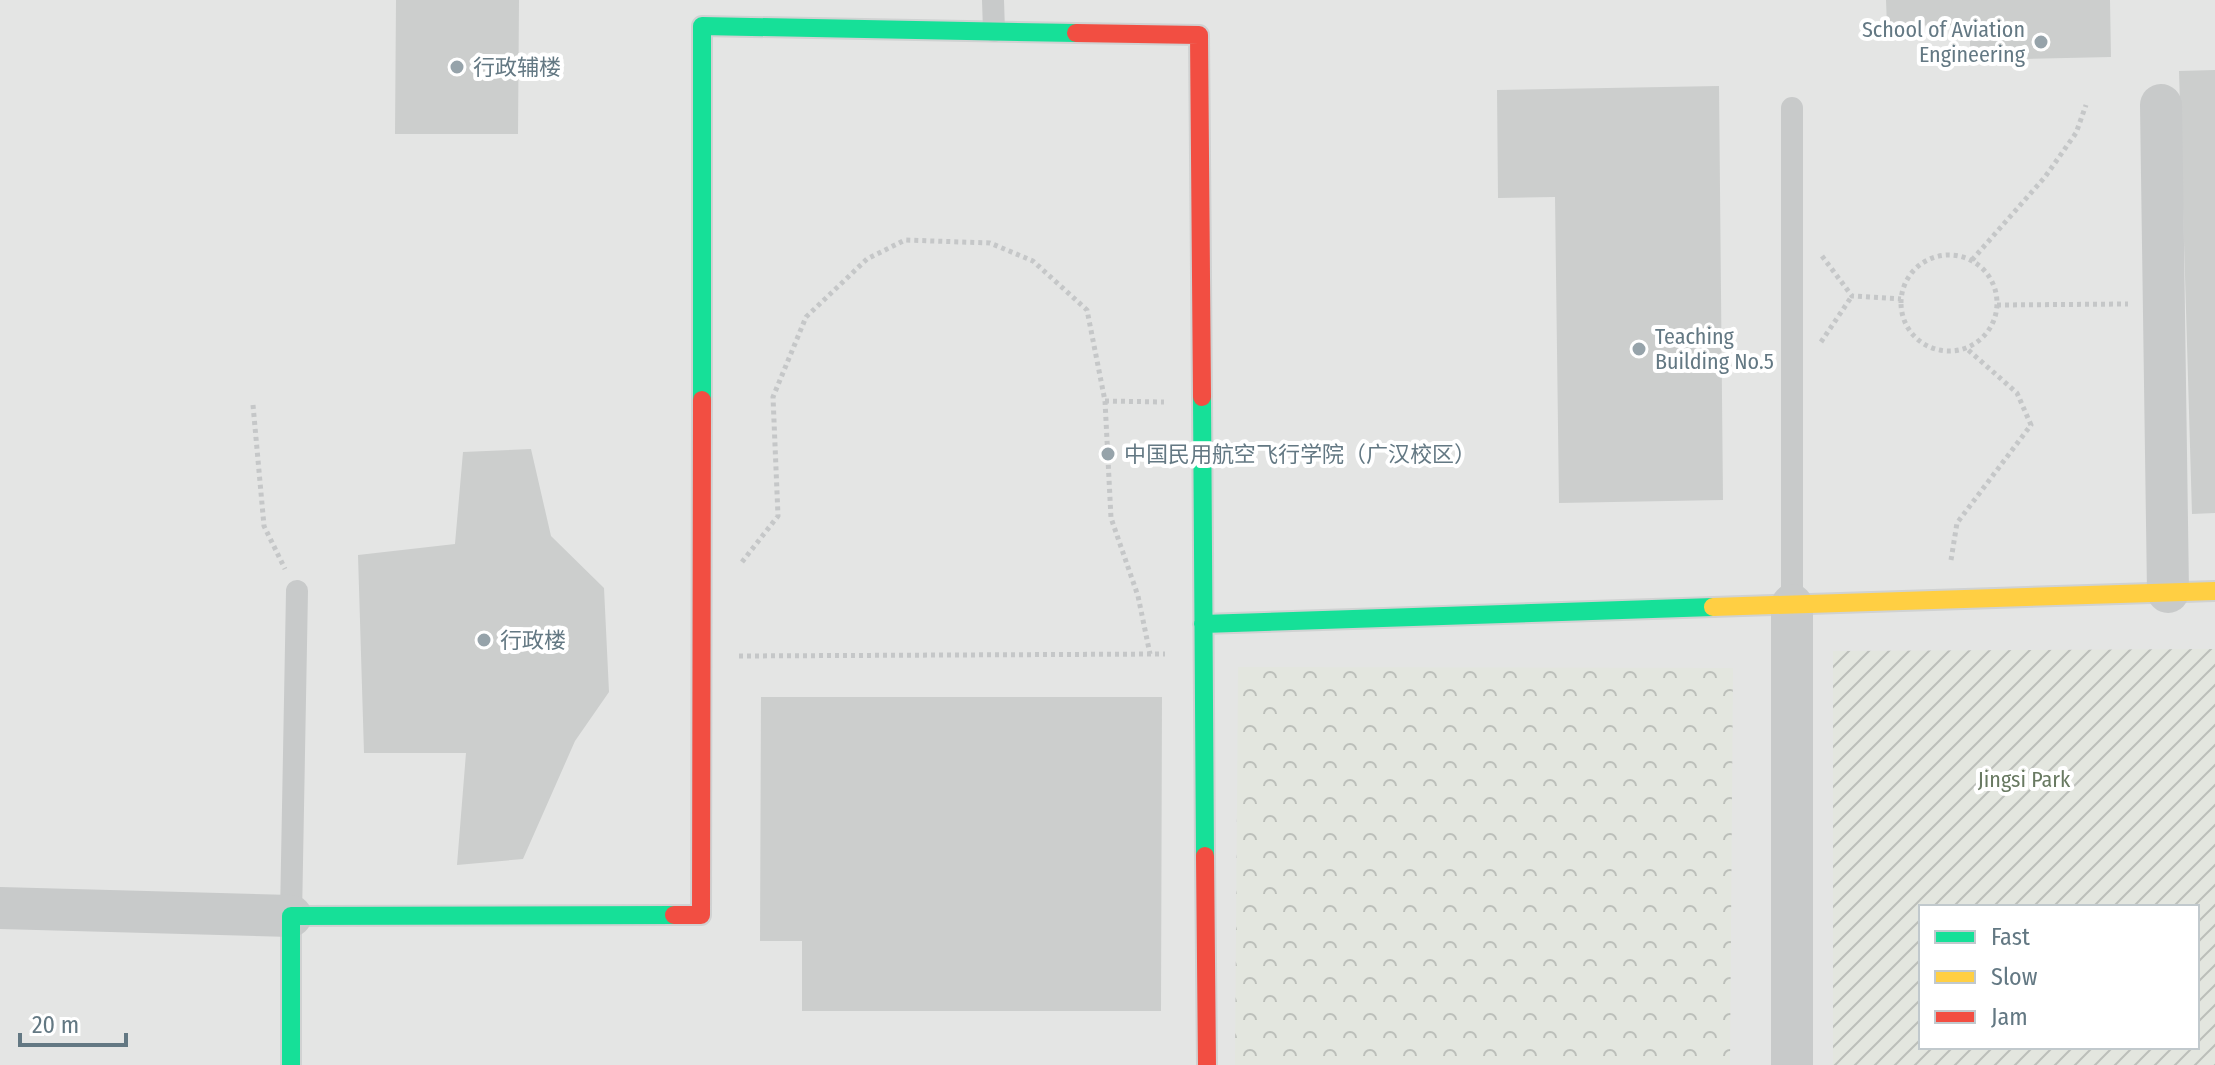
<svg xmlns="http://www.w3.org/2000/svg" width="2215" height="1065" viewBox="0 0 2215 1065" font-family="'Fira Sans Condensed','Noto Sans SC',sans-serif">
<style>
.built{fill:#e4e5e4;fill-rule:evenodd}
.forest{fill:url(#forest-crowns)}
.garden{fill:url(#garden-furrows);fill-rule:evenodd}
.building{fill:#cccecd}
.lines{fill:none;stroke-linecap:round;stroke-linejoin:round}
.fast-casing{stroke:#d0d2d2;stroke-width:22}
.slow-casing{stroke:#d0d2d2;stroke-width:22}
.jam-casing{stroke:#d0d2d2;stroke-width:22}
.path{stroke:#c5c7c8;stroke-width:5;stroke-dasharray:4 4;stroke-linecap:butt}
.lane{stroke:#c8caca;stroke-width:22}
.street{stroke:#c8caca;stroke-width:42}
.fast{stroke:#16e098;stroke-width:18}
.slow{stroke:#ffcf43;stroke-width:18}
.jam{stroke:#f24e42;stroke-width:18}
.poi-dot{fill:#96a3aa;stroke:#fff;stroke-width:3}
.labels{text-anchor:middle;dominant-baseline:central;stroke-width:8;stroke-linejoin:round;paint-order:stroke}
.poi-label{font-size:22px;fill:#637883;stroke:#fff;text-anchor:start}
.park-label{font-size:22px;fill:#697a62;stroke:#fff}
</style>
<defs>
<pattern id="forest-crowns" width="20" height="18" patternUnits="userSpaceOnUse" patternTransform="scale(2)"><rect width="20" height="18" fill="#e3e6df"/><path d="M2 6a3 3 0 1 1 6 0M12 15a3 3 0 1 1 6 0" fill="none" stroke="#bcbfba"/></pattern>
<pattern id="garden-furrows" width="10" height="10" patternUnits="userSpaceOnUse" patternTransform="scale(2)"><rect width="10" height="10" fill="#e3e6df"/><path d="M-1 1l2-2M0 10L10 0M9 11l2-2" fill="none" stroke="#bcbfba"/></pattern>
</defs>
<rect width="100%" height="100%" fill="#f4f4f2"/>
<path class="built" d="M0,0H2215V1065H0ZM1921,907H2197V1047H1921Z"/>
<path class="forest" d="M1238,667L1733,668L1730,1065H1235Z"/>
<path class="garden" d="M2215,649V1065H1833V651ZM1921,907H2197V1047H1921Z"/>
<path class="building" d="M396,0H519L518,134H395Z
M1886,0H2110L2111,57L1970,60V25L1887,26Z
M2215,70V513L2192,514L2179,71Z
M1719,86L1723,500L1559,503L1555,197L1498,198L1497,90Z
M531,449L551,536L604,588L609,692L575,741L523,859L457,865L466,753H364L358,555L455,544L463,452Z
M761,697H1162L1161,1011H802V941H760Z"/>
<g class="lines">
<g class="fast-casing">
<path id="fast" d="M1202,397L1205,856
M702,400V26L1076,33
M1203,624L1713,607
M291,1065V916L674,915"/>
</g>
<g class="slow-casing">
<path id="slow" d="M1713,607L2215,591"/>
</g>
<g class="jam-casing">
<path id="jam" d="M1076,33L1199,35L1202,397
M1205,856L1207,1065
M674,915H701L702,400"/>
</g>
<path class="path" d="M1901 303a48 48 0 1 1 96 0a48 48 0 1 1-96 0Z
M1822,256L1852,296L1901,299
M1972,260L2045,177L2076,133L2086,105
M1997,305L2128,304
M1821,342L1852,296
M1105,401L1164,402
M253,405L264,526L285,569
M1951,560L1957,523L2031,425L2017,393L1966,348
M742,562L778,516L773,397L806,317L867,259L905,240L990,243L1033,261L1087,310L1105,401L1111,518L1138,596L1150,654
M739,656L1165,654"/>
<path class="lane" d="M993,0L994,31
M1792,605V108
M291,916L297,591"/>
<path class="street" d="M2161,105L2168,592
M1792,605V1065
M0,908L291,916"/>
<use href="#fast" class="fast"/>
<use href="#slow" class="slow"/>
<use href="#jam" class="jam"/>
</g>
<g class="poi-dot">
<circle cx="2041" cy="42" r="8"/>
<circle cx="457" cy="67" r="8"/>
<circle cx="1639" cy="349" r="8"/>
<circle cx="1108" cy="454" r="8"/>
<circle cx="484" cy="640" r="8"/>
</g>
<g class="labels">
<g class="poi-label">
<text x="2025" y="29" text-anchor="end">School of Aviation<tspan x="2025" dy="25">Engineering</tspan></text>
<text x="473" y="67">行政辅楼</text>
<text x="1655" y="336">Teaching<tspan x="1655" dy="25">Building No.5</tspan></text>
<text x="1124" y="454">中国民用航空飞行学院（广汉校区）</text>
<text x="500" y="640">行政楼</text>
</g>
<g class="park-label">
<text x="2024" y="779">Jingsi Park</text>
</g>
</g>
<rect x="1919" y="905" width="280" height="144" fill="#ffffff" stroke="#c1c9cd" stroke-width="2"/>
<rect x="1935" y="931" width="40" height="12" fill="#16e098" stroke="#c1c9cd" stroke-width="2"/>
<text x="1991" y="945" font-size="24" fill="#637883">Fast</text>
<rect x="1935" y="971" width="40" height="12" fill="#ffcf43" stroke="#c1c9cd" stroke-width="2"/>
<text x="1991" y="985" font-size="24" fill="#637883">Slow</text>
<rect x="1935" y="1011" width="40" height="12" fill="#f24e42" stroke="#c1c9cd" stroke-width="2"/>
<text x="1991" y="1025" font-size="24" fill="#637883">Jam</text>
<path d="M20 1033v12h106v-12" fill="none" stroke="#637883" stroke-width="4"/>
<text x="32" y="1033" font-size="24" fill="#637883" stroke="#ffffff" stroke-width="6" paint-order="stroke">20 m</text>
</svg>
